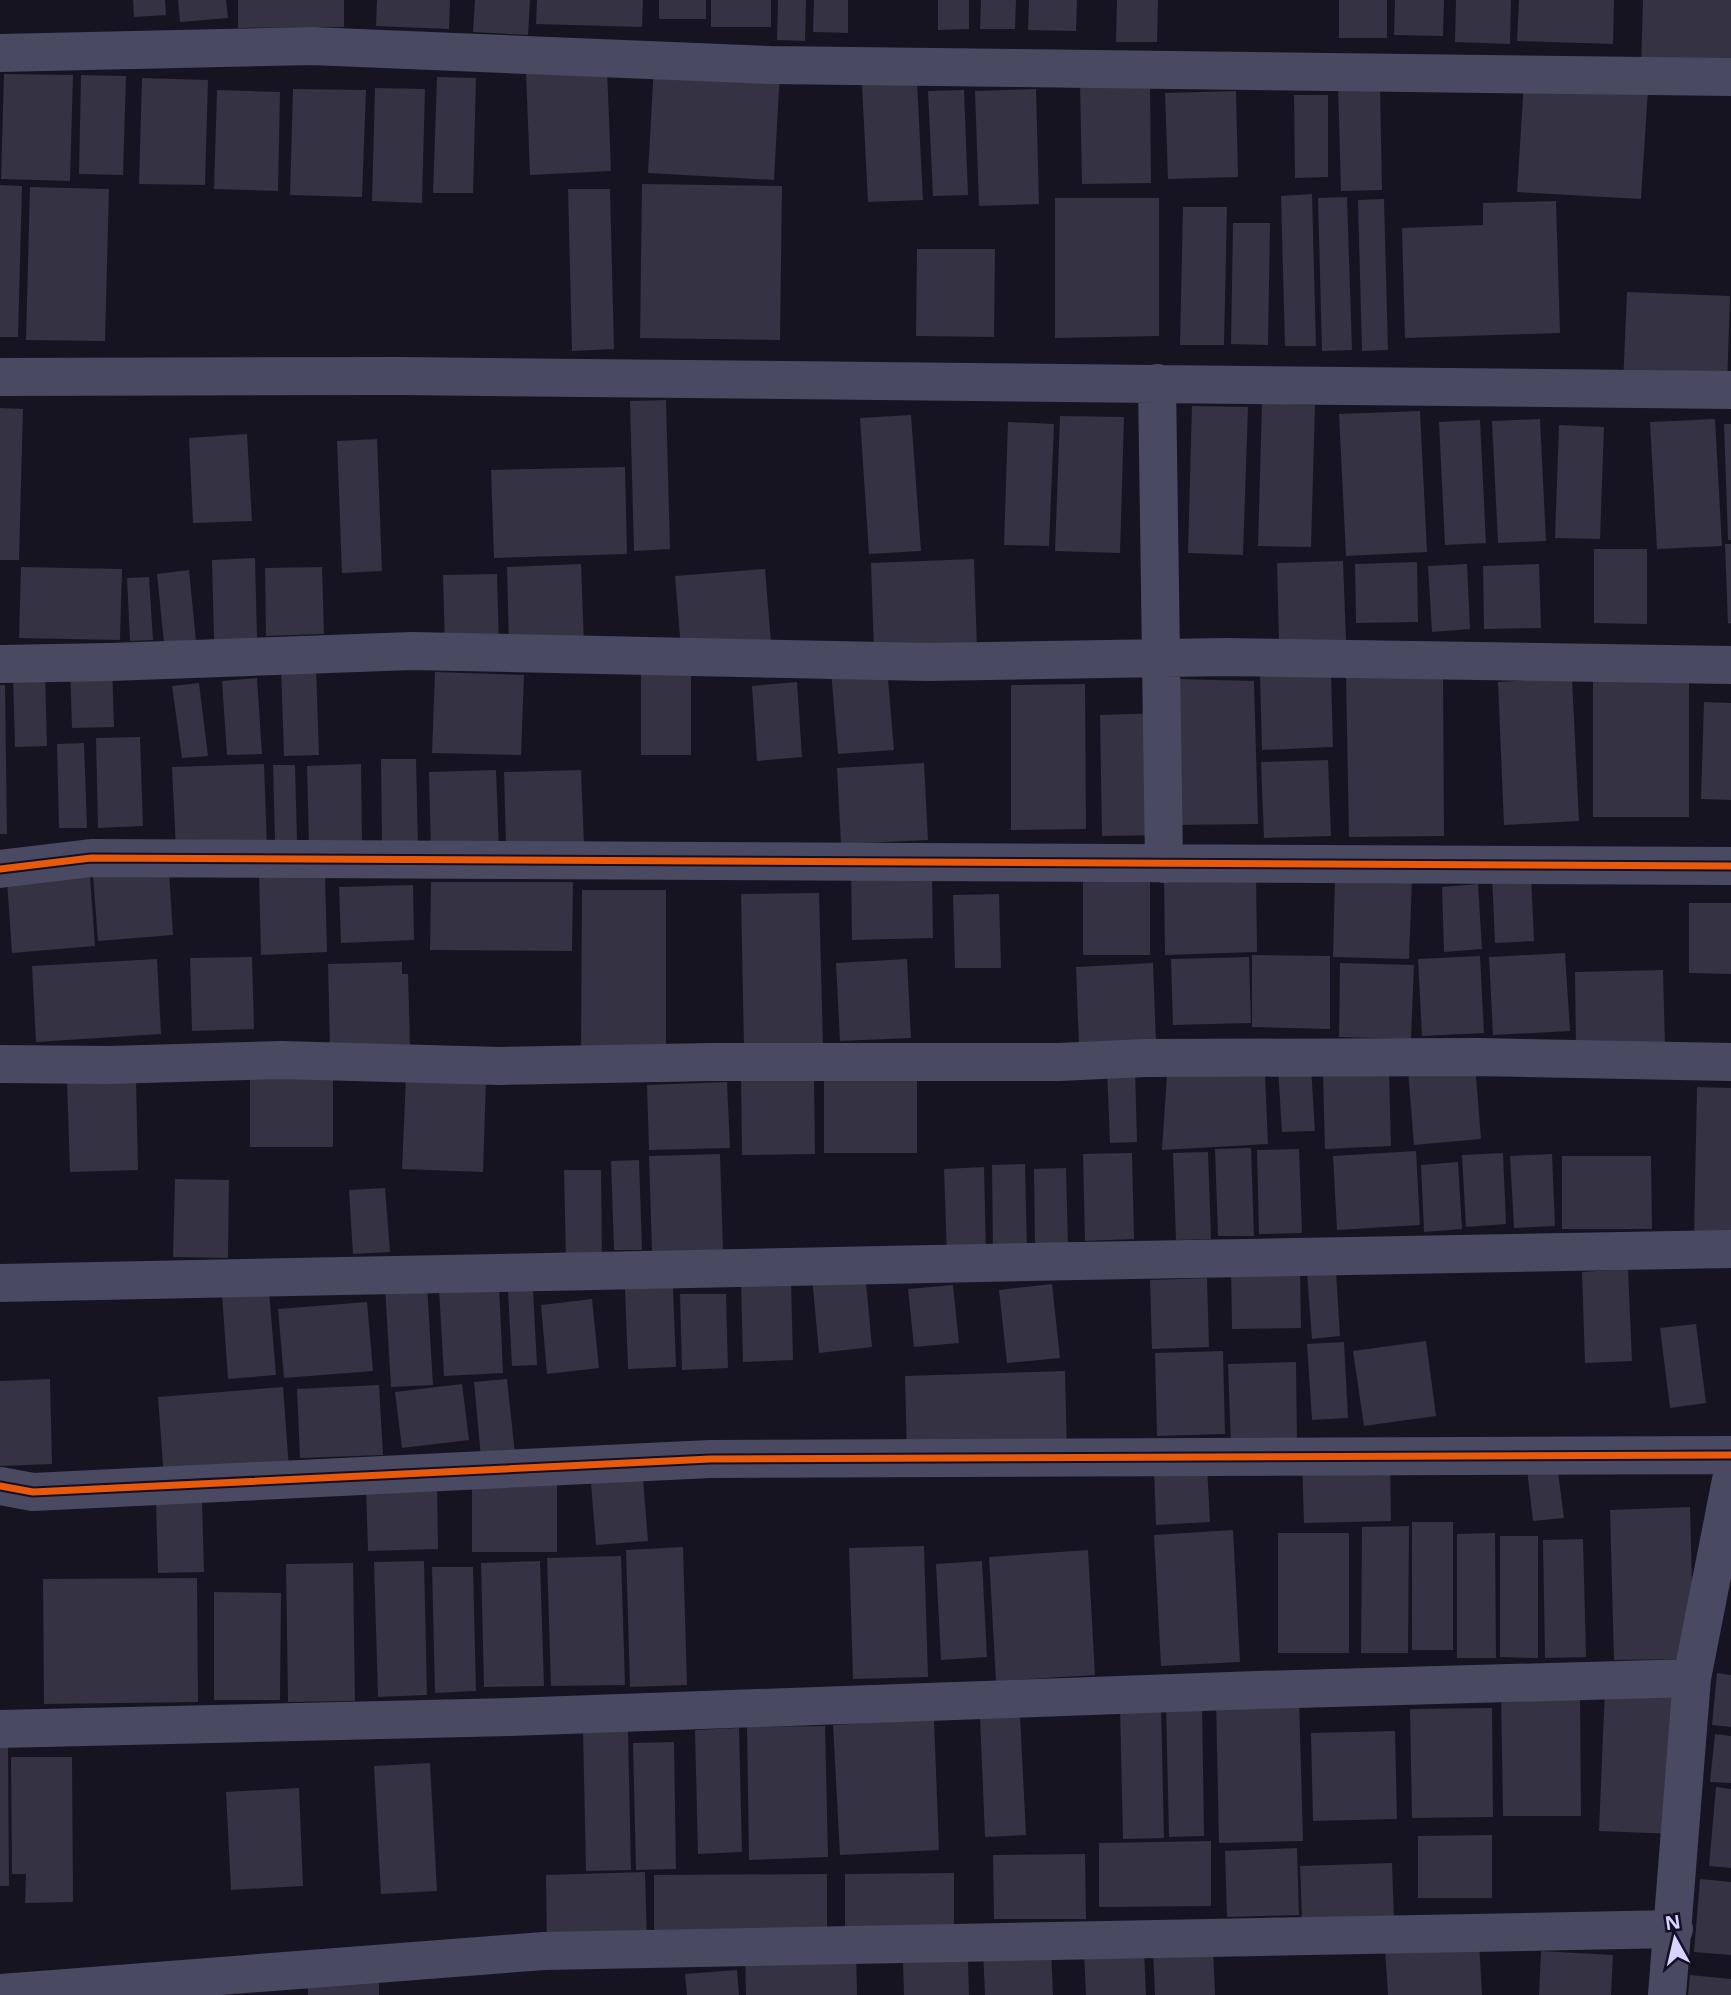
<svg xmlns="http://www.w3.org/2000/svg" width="1731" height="1995" viewBox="0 0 1731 1995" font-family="'Open Sans',sans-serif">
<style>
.building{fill:#343243}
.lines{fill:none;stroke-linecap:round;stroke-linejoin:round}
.minor{stroke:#4a4962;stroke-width:38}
.cycleway-casing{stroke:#130f26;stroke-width:11}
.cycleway{stroke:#e8590c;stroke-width:7}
</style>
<rect width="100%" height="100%" fill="#161421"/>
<path class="building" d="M133,0H165L166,15L134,17Z
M178,0H226L228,18L180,22Z
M238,0H344V27L238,28Z
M377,0H450L449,29L376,26Z
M475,0H530L528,35L473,32Z
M537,0H643L642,27L536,24Z
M659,0H706V19H659Z
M711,0H771V27H711Z
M778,0H806L805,41L777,40Z
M814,0H848V33L813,32Z
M938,0H969V29L938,30Z
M981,0H1016L1015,29H980Z
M1029,0H1077L1076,31L1028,30Z
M1117,0H1158L1157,42H1116Z
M1339,0H1387V38H1339Z
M1395,0H1444L1443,36L1394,35Z
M1456,0H1511L1510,44L1455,42Z
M1519,0H1614L1613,44L1517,41Z
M1643,0H1731V68L1641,67Z
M654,65L780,71L774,180L648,173Z
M607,68L611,171L530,175L526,72Z
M4,74L73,75L70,181L1,179Z
M81,75L126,76L123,175L79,174Z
M437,77L476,78L473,193H433Z
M142,78L208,80L205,185L139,184Z
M917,82L923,200L868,202L862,85Z
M1150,82L1151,183L1082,184L1080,84Z
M1524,82L1648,89L1641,199L1517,192Z
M1380,84L1382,190L1341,191L1338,85Z
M375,88L425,89L422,203L372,201Z
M293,89L366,90L362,197L290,195Z
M1036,89L1039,204L979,206L975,91Z
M217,90L280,92L278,191L214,189Z
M964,90L968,195L933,196L928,91Z
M1236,91L1238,177L1168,179L1165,93Z
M1294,95H1328V177L1295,178Z
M642,184L782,186L780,340L640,338Z
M0,185L22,186L18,337H0Z
M30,187L109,189L105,341L26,340Z
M568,189H610L614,349L572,351Z
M1312,194L1316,346H1285L1281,196Z
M1347,197L1352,350L1322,351L1318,198Z
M1055,198H1159V336L1055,338Z
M1384,199L1388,350L1362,351L1358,200Z
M1556,201L1560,333L1405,338L1402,228L1483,225V203Z
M1183,207H1227L1224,345H1180Z
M1233,223H1270L1268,345L1231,344Z
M917,249H995L994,337L916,336Z
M1627,292L1730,296L1727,388L1623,384Z
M666,400L670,549L634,551L630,401Z
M1262,403L1315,405L1311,547L1258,546Z
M1192,406L1248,407L1243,555L1188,553Z
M0,408L23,409L19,560H0Z
M1420,411L1427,552L1346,556L1339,414Z
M911,415L921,551L869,554L860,418Z
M1060,416L1124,417L1120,553L1055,551Z
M1540,419L1546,541L1498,543L1492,421Z
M1715,419L1722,546L1657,549L1650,422Z
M1480,420L1486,543L1445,545L1439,422Z
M1008,422L1054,424L1049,546L1004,545Z
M1724,424H1731V540H1728Z
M1559,425L1604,427L1600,539L1555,538Z
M247,434L252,521L193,523L189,438Z
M377,439L382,571L342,573L337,441Z
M625,467L627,554L494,558L491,470Z
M1725,544H1731V623L1728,624Z
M1594,549H1647V624L1594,623Z
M255,558L257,639L214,640L212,560Z
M974,559L977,651L874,654L871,563Z
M1343,561L1346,640L1279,642L1277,563Z
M1417,562L1418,622L1356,623L1355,564Z
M581,564L584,644L509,647L507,567Z
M1467,564L1470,629L1432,632L1428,566Z
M1539,564L1541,628L1484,629L1483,566Z
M21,567L122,569L120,640L19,638Z
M322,567L324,634L266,636L265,568Z
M765,569L771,643L681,649L675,576Z
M189,570L196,641L164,643L157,574Z
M497,574L499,647L445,648L443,575Z
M149,577L153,640L130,641L127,578Z
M112,664L114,727L72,728L70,665Z
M316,665L319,755L284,756L281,666Z
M887,667L894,750L838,754L831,671Z
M1593,670L1689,671V817H1593Z
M435,672L524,675L521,755L432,753Z
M641,672H691V755H641Z
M45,673L47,746L15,747L13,675Z
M1331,674L1333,747L1262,750L1260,676Z
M1443,674L1444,836L1349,837L1346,675Z
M257,678L262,754L227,755L222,681Z
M1572,678L1579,821L1504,825L1498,682Z
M1178,679L1254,681L1258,824L1176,825Z
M797,682L802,757L757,761L752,686Z
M199,683L208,756L182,758L172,686Z
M1085,684L1086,829L1011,830V685Z
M0,685H5L7,834H0Z
M1704,702L1731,703V800L1701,799Z
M1162,713L1164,835L1102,836L1100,715Z
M140,737L143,826L98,828L96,738Z
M84,743L87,828H59L57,744Z
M381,759H416L418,845H382Z
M1328,760L1331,836L1264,838L1261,762Z
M924,763L928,840L841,844L837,768Z
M264,764L267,847L176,850L172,767Z
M361,764L362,845L309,846L307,766Z
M273,765H295L297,840H275Z
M496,770L499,851L431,854L429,772Z
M581,770L584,844L506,846L504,772Z
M932,869L933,938L852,940L851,871Z
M1150,870V955H1083V871Z
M169,871L173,935L98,941L93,876Z
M1256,872L1257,952L1165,955L1164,874Z
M325,873L327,952L261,955L259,876Z
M1531,873L1534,941L1495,943L1492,875Z
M90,875L95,946L12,953L7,881Z
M1335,877L1412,879L1409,959L1333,957Z
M431,882H573L572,951L430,950Z
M1478,884L1482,949L1444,952L1442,887Z
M413,885L414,940L341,943L339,887Z
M582,890H666V1049H581Z
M819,893L823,1045L744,1047L741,894Z
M999,894L1001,968H955L953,895Z
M1689,903H1731V974L1689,973Z
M1565,953L1570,1031L1493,1035L1489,957Z
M1252,955L1330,956V1029L1252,1027Z
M1480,956L1484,1033L1422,1036L1418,959Z
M252,957L254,1029L192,1031L190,958Z
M1249,957L1251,1023L1173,1025L1171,959Z
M157,959L161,1034L36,1042L32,966Z
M907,959L911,1038L840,1041L836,963Z
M402,962V974H408L410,1047L330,1049L328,964Z
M1153,963L1156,1043L1079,1046L1076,967Z
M1340,963L1414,965L1411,1039L1339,1037Z
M1663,970L1665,1046L1576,1048L1575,972Z
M1475,1064L1481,1139L1414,1145L1408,1070Z
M333,1067V1147H250V1068Z
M1311,1067L1315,1131L1282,1132L1278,1068Z
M1107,1068H1135L1137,1142L1110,1143Z
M1389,1072L1391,1146L1325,1149L1323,1075Z
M824,1073H917V1153H824Z
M1167,1074H1265L1268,1144L1162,1150Z
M741,1075H814L815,1154L742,1155Z
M406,1078L486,1080L483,1172L402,1169Z
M136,1079L138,1170L70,1172L67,1081Z
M727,1082L730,1148L649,1150L647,1085Z
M1697,1087L1731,1088V1239L1694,1238Z
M1251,1148L1254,1236H1218L1215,1149Z
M1299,1149L1302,1233L1259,1234L1257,1150Z
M1416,1151L1420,1225L1337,1230L1333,1156Z
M1208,1152L1211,1239L1176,1240L1173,1153Z
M1132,1153L1134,1239L1085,1241L1083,1154Z
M1503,1153L1506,1224L1466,1227L1462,1155Z
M720,1154L723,1250L652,1251L649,1156Z
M1552,1154L1555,1226L1514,1228L1510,1156Z
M1562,1156H1651L1652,1229H1562Z
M639,1160L642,1250H614L611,1161Z
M1458,1162L1462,1229L1424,1232L1421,1165Z
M1025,1164L1027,1254L993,1255L992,1165Z
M984,1167L986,1257L947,1258L944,1169Z
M1066,1168L1068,1245L1035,1246L1034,1169Z
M564,1170H601L602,1260L566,1261Z
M175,1179L229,1180L228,1258L173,1257Z
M385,1188L390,1252L353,1254L349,1190Z
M1300,1265L1301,1328L1232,1329L1231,1266Z
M1628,1269L1632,1361L1585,1363L1582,1272Z
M1336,1271L1340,1336L1312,1339L1307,1273Z
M865,1272L872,1347L819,1353L812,1277Z
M1207,1278L1209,1347L1152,1349L1150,1280Z
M791,1280L793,1360L743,1362L741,1282Z
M1052,1284L1060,1358L1007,1363L999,1290Z
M427,1285L433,1385L391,1387L385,1287Z
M499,1285L503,1373L444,1376L439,1289Z
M953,1285L959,1343L914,1347L908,1289Z
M673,1288L676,1367L628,1369L625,1289Z
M533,1290L537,1365L512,1366L508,1291Z
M269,1291L276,1375L228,1379L222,1294Z
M680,1294H726L728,1368L682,1370Z
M592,1299L599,1368L547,1374L541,1305Z
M367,1302L373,1371L284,1378L278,1309Z
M1696,1324L1706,1403L1670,1408L1660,1328Z
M1426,1341L1436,1416L1364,1426L1353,1351Z
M1344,1342L1348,1418L1312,1420L1307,1344Z
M1223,1351L1225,1434L1157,1436L1155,1353Z
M1296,1362L1297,1444L1231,1446L1228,1364Z
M1065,1371L1067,1455L907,1458L905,1376Z
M50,1379L52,1464L0,1466V1381Z
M507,1379L515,1454L481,1458L474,1382Z
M462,1384L469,1440L402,1448L395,1392Z
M379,1385L383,1455L300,1458L297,1389Z
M283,1387L289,1468L164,1478L158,1397Z
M1390,1458L1391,1521L1304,1523L1302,1460Z
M1557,1464L1564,1518L1533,1521L1527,1469Z
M1207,1466L1210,1522L1156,1525L1154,1469Z
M643,1479L648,1541L596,1545L591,1483Z
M472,1481L557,1482V1552H472Z
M437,1483L438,1549L368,1551L366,1486Z
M202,1500L204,1572L158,1573L156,1502Z
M1690,1507L1694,1659L1614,1660L1610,1510Z
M1412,1522H1453V1650H1412Z
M1409,1526L1408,1653H1361L1362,1527Z
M1233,1530L1240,1662L1161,1666L1154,1535Z
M1278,1533H1349V1653H1278Z
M1495,1533L1496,1658H1457V1534Z
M1500,1536H1538V1658L1500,1657Z
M1583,1539L1586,1657L1545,1658L1543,1540Z
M924,1546L928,1677L853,1679L849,1548Z
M683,1547L687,1685L630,1687L626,1550Z
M1088,1550L1095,1675L996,1681L989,1557Z
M621,1556L625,1685L551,1686L547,1558Z
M424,1561L427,1695L378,1697L374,1562Z
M540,1561L544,1686L484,1687L481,1563Z
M982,1561L987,1657L941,1660L936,1564Z
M353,1563L355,1701L288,1702L286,1564Z
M432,1567H473L476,1691L435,1693Z
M197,1578L198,1702L44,1704L43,1579Z
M214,1592L281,1593L280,1700H214Z
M1717,1673L1731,1675V1727L1712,1725Z
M1605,1688L1682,1691L1675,1834L1599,1831Z
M1580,1690L1581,1816H1503L1501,1691Z
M1299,1697L1303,1841L1219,1843L1216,1699Z
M1202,1701L1204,1836L1169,1837L1166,1702Z
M1161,1706L1164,1838L1123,1839L1120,1707Z
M1492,1708L1493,1817L1412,1818L1410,1709Z
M1020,1715L1026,1835L985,1837L980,1717Z
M934,1719L939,1850L840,1855L833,1725Z
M825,1726L828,1857L749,1860L747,1727Z
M739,1728L742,1852L698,1854L695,1730Z
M583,1730H628L631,1870L586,1871Z
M1395,1731L1397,1819L1313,1821L1311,1733Z
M1715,1734L1731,1736V1783L1710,1782Z
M674,1742L676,1869L636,1870L633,1743Z
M0,1745H8L9,1886H0Z
M11,1757H72L73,1902L25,1903L26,1874H12Z
M430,1763L437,1891L381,1894L374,1766Z
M1716,1787L1731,1789V1868L1709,1866Z
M299,1788L303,1886L231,1890L226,1792Z
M1492,1835V1898H1418V1836Z
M1211,1841V1906L1099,1907V1843Z
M1297,1848L1299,1915L1227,1917L1225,1851Z
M1085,1854L1086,1919H994L993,1855Z
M1392,1863L1394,1922L1302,1924L1300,1866Z
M645,1872L647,1941L547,1944L546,1875Z
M954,1873V1938L845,1939V1874Z
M827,1874V1932L654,1933V1875Z
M1700,1879L1731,1882V1955L1694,1952Z
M1479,1941L1482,1995H1388L1385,1948Z
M1213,1946L1215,1995H1155L1153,1948Z
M1051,1949L1053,1995H985L983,1951Z
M856,1950L857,1995H746L745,1955Z
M1144,1950L1146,1995H1086L1084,1952Z
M1541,1951L1613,1955L1611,1995H1539Z
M968,1960L969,1995H904L903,1961Z
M737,1970L739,1995H687L685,1974Z
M1690,1975L1731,1979V1995H1688Z
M379,1982V1995H308V1983Z"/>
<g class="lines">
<path class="minor" d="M0,53L311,46L770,65L1731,77
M0,377L401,376L1731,390
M1157,383L1164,864
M0,664L110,662L412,651L928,662L1226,657L1731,665
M0,869L91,858L1731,866
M0,1064L109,1065L281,1060L500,1066L712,1062H1059L1145,1058L1479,1057L1731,1062
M0,1283C577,1268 1154,1261 1731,1249
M0,1486L33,1492L710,1459L1731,1455
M0,1729L511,1717L1257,1690L1692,1678
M0,1993L544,1951L1674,1929
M1667,1995L1692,1678L1731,1480"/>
<g class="cycleway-casing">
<path id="cycleway" d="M0,869L91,858L1731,866
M0,1486L33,1492L710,1459L1731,1455"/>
</g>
<use href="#cycleway" class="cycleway"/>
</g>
<g transform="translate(1675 1939) rotate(352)" stroke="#130f26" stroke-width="5" paint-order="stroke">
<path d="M0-5L12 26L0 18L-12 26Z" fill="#d9d4ff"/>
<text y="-10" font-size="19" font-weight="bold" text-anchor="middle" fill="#d9d4ff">N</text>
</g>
</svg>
